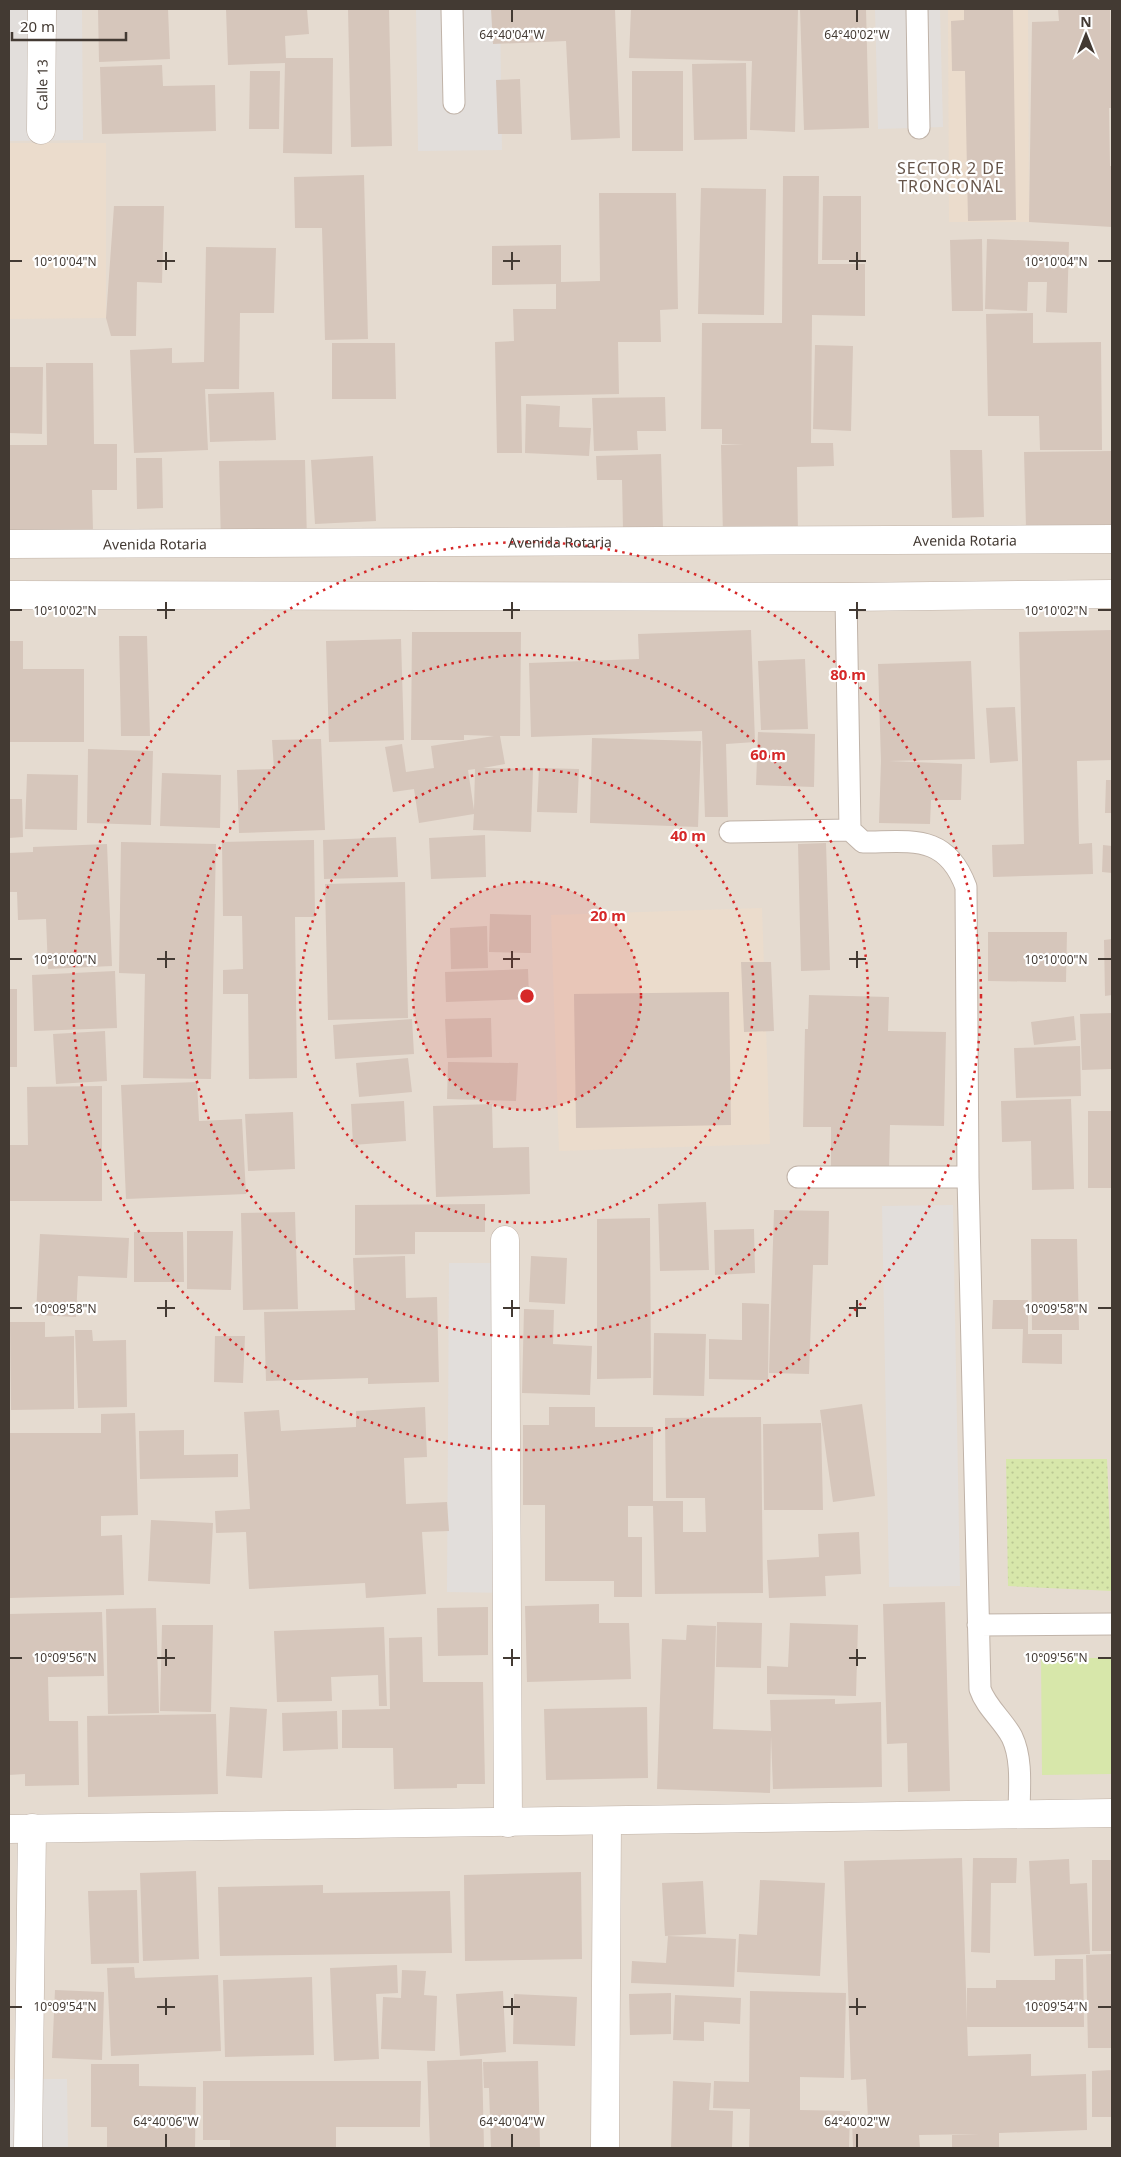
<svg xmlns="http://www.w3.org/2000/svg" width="1121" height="2157" viewBox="0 0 1121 2157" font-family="'Noto Sans',sans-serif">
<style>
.residential{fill:#e5dbd0}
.education{fill:#ebdccc}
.grass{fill:url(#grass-dots)}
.pitch{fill:#d7e7aa}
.parking{fill:#e2dedb}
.building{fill:#d6c6bb;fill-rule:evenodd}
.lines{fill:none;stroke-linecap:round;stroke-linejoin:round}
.lane-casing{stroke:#c0b3a8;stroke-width:23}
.street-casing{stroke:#c0b3a8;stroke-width:29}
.lane{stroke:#fff;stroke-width:21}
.street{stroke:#fff;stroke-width:28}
.ticks{fill:none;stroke:#433a33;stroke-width:2}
.ring{fill:none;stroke:#d62828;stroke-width:2.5;stroke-dasharray:2.5 5}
.labels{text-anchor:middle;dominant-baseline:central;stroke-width:4.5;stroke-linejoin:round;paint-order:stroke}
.street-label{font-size:14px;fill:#433a33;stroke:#fff}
.quarter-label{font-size:16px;letter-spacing:1px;fill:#66554a;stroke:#fff}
.ticks-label{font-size:12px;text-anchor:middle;fill:#433a33;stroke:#fff;stroke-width:4.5;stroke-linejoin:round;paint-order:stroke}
.centre{fill:#d62828;stroke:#fff;stroke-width:2.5}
.ring-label{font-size:15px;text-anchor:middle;font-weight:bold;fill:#d62828;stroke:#fff;stroke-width:4.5;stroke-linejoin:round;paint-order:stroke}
</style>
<defs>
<pattern id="grass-dots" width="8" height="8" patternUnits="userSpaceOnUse" patternTransform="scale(1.25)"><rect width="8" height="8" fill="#d7e7aa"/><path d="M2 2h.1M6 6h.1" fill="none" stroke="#bac793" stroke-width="1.8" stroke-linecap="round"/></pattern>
</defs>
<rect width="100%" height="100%" fill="#f1eae2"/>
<path class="residential" d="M9,9H1112V2148H9Z"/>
<path class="education" d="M948,9H1028L1029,222H949Z
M9,143H106V318L9,319Z
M762,908L770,1144L559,1151L551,915Z"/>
<path class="grass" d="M1006,1459H1107L1112,1591L1008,1586Z"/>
<path class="pitch" d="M1041,1658H1112V1774L1042,1775Z"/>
<path class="parking" d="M9,9H82L83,140L9,141Z
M416,9H500L502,150L418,151Z
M875,9H940L943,127L878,129Z
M953,1205L960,1586L889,1587L882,1206Z
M449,1263H514L511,1593L447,1592Z
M9,2079H67L68,2148H9Z"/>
<path class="building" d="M98,9H168L170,59L99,62Z
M226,9H307L309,34L285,36L286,58H333L332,154L283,153L285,63L228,65Z
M348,9H389L392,146L351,147Z
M491,9H615L620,138L571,140L566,41L493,44Z
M631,9H798L795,132L750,130L752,61L629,58Z
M800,9H866L869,128L804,130Z
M964,9H1013L1016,220L968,221L965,71H952L951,21L964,20Z
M1058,9H1110L1112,108H1109L1110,166H1112V227L1029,222L1032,22L1059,21Z
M746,63L747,139L694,140L692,64Z
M162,65L163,86L215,85L216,131L102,134L100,67Z
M250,71H280L279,129H249Z
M632,71H683V151H632Z
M520,79L522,134H498L496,80Z
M364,175L368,339L325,340L322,228H295L294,177Z
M783,176H819L818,264H865V316L812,315L811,443H833L834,466L797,467L798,535L723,536L721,445L744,444H722V429H701L702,323H782Z
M701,188L766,189L764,315L698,314Z
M599,193H676L678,309L660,310L661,342H618L619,394L521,396L522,453H497L495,342L514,341L513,309H556V284L492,285V246L561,245V282L600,281Z
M823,196H861V260H822Z
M114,206H164L162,283L137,282L136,336H111L106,318Z
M982,239L983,311H952L950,240Z
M987,239L1069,242L1067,313L1046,312L1047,282H1028L1027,311L985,309Z
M206,247L276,248L274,313H240L239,389H205L208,450L134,453L130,350L172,348V363L204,362Z
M1033,313V343L1101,342L1102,450H1040L1039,416H988L986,314Z
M332,343H395L396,399H332Z
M815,345L853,346L851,431L813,429Z
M46,363H93L94,444H117V490H92L93,531H9V445H47Z
M10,367H43L42,434L9,433Z
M274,392L276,440L210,442L208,394Z
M665,397L666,431H637L638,450L594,451L592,398Z
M526,404L560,406L559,427L591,428L589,456L525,453Z
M950,450H982L984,517L952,518Z
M1112,451V526L1026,527L1024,452Z
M661,454L663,529H623L622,480H597L596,456Z
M373,456L376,521L315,524L311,460Z
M136,458H162L163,508L137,509Z
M305,460L307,541L221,543L219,461Z
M751,630L755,742L726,744L728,817H705L702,731L531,737L529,663L639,659L638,634Z
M1112,630V760L1077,761L1079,844L1092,843L1093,874L993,877L992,845L1024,844L1019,632Z
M412,632H521L520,736H500L505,764L483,768L533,769L531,832L473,830L474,814L419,823L414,789L393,792L385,747L402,744L406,772L434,768L431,746L494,736L464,735V740H411ZM475,769L474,810L468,770Z
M119,636H147L150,736H121Z
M401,639L404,740L329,742L326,641Z
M9,641H23V669H84V742H9Z
M805,659L808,729L761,730L758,661Z
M971,661L975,759L889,761L962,764L961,800H931L930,824L879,823L881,761L878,664Z
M1015,707L1018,761L990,763L986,708Z
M758,732L815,734L814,787L756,785Z
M592,738L701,741L698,827L590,823Z
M321,739L325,830L239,833L237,770L274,769L272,740Z
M88,749L153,751L151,825L87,823Z
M539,768L579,769L577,813L537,812Z
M162,773L221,775L220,828L160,826Z
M27,774L78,775L77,830L25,829Z
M1106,780H1112V813H1105Z
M9,799H22L23,837L9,838Z
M485,835L486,877L431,879L429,838Z
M396,837L398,877L324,879L323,840Z
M314,840L315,917H295L297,1078L249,1079L248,994H223V970L243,969L242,916H223L222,842Z
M121,842L216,844L211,1079L143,1078L145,974L119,973Z
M826,843L830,970L801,971L798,844Z
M107,844L112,966L48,969L46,919L18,920L17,892H9V853L33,852V847Z
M1103,845L1112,846V873L1102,872Z
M405,882L408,1018L328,1020L325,884Z
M490,914L531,915V953L489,952Z
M487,926L488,968L451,969L450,928Z
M988,932H1067L1066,982L988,981Z
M1112,939V995L1105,996L1104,940Z
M741,962H771L774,1031L744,1032Z
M528,969L529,999L446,1002L445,972Z
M115,971L117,1028L34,1031L32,975Z
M9,989H17V1067H9Z
M729,992L731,1125L576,1128L574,994Z
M809,995L889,997L888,1031L946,1032L944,1126L890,1125L889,1168L831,1167V1127H803L805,1029H808Z
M1112,1013V1069L1082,1070L1080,1014Z
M1074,1016L1076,1040L1034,1045L1031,1022Z
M491,1018L492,1057L447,1058L445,1019Z
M412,1019L414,1054L335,1059L333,1025Z
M105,1031L107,1081L56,1084L53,1034Z
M1080,1046L1081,1096L1016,1098L1014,1048Z
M408,1058L412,1092L359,1097L356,1063Z
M448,1062L518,1063L516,1101L447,1099Z
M197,1082L199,1121L242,1119L246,1194L126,1199L121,1085Z
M102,1086V1201H9V1145H28L27,1087Z
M1071,1099L1074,1189L1032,1190L1031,1141L1002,1142L1001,1101Z
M404,1101L406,1141L353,1145L351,1104Z
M492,1104L493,1148L529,1147L530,1194L436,1197L433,1106Z
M1088,1111H1112V1188H1088Z
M293,1112L295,1169L248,1171L245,1114Z
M706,1202L709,1270L660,1271L658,1204Z
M485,1204V1232H415V1254L355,1255V1205Z
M774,1210L829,1211L828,1265H813L809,1374L769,1373Z
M295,1212L298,1309L243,1310L241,1213Z
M650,1218L651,1378L597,1379V1219Z
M754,1229L755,1273L715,1275L714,1230Z
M187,1231H233L231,1290L187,1289Z
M134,1232H183L184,1282H134Z
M40,1234L129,1238L127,1278L78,1276L76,1317L36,1315Z
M1031,1239H1077L1079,1330H1032Z
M405,1256L406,1298L437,1297L439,1382L368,1384V1378L266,1381L264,1312L355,1310L353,1258Z
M531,1256L567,1258L565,1304L529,1302Z
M993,1300H1028V1334H1062V1364L1022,1363L1023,1329H992Z
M742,1303L769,1304L768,1380L709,1379V1339L742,1340Z
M524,1309L554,1310L553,1344L592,1346L590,1395L522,1393Z
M10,1322H45V1337L74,1336V1409L11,1410Z
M75,1330H92L93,1341L126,1340L127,1407L78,1408Z
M654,1333L706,1334L704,1396L653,1395Z
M215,1336H245L243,1383L214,1382Z
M862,1404L875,1496L833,1502L820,1410Z
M425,1407L427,1457L404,1458L406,1504L447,1502L449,1531L422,1532L426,1594L366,1598L365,1583L249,1589L246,1532L216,1533L215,1511L250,1509L244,1412L279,1410L281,1431L356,1427V1411Z
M549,1407H595V1427H653V1501H683V1532H706L705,1498H666L665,1418L761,1417L763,1593L655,1594L653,1506H628V1537H642V1597H614V1581H545V1505H523V1425H549Z
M135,1413L138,1515L101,1516V1536L122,1535L124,1595L9,1598V1433H101V1414Z
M821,1423L823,1510H764L763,1424Z
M184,1430V1455L238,1454V1477L140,1479L139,1431Z
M151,1520L213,1523L210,1584L148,1581Z
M859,1532L861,1574L825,1576L826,1596L769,1598L767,1560L819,1557L818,1534Z
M945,1602L950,1791L908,1792L907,1743L887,1744L883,1604Z
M599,1604V1623H629L631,1679L527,1682L525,1606Z
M488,1607V1655L438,1656L437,1608Z
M156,1608L159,1713L108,1714L106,1609Z
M102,1612L104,1676L48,1677L49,1721H78L79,1785L25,1786V1774L9,1775V1614Z
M717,1622L762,1623L761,1668L716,1667Z
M790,1623L858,1625L856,1696L767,1694V1666L788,1667Z
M162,1625H213L211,1712L160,1711Z
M687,1625L716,1626L713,1729L771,1731L770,1700L835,1699V1704L881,1702L882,1787L773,1789L771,1736L770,1793L657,1789L662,1639L686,1640Z
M384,1627L387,1706H379L378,1675L331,1677L332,1701L277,1702L274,1631Z
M422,1637L423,1682H483L485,1784H457V1788L394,1789L393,1748H342V1710L390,1709L389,1638Z
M230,1707L267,1709L262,1778L226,1776Z
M647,1707L648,1778L546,1780L544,1709Z
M337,1711L338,1749L283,1751L282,1713Z
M216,1714L218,1794L88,1797L87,1716Z
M962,1858L968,2056L1031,2054V2076L1086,2074L1087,2130L999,2133V2148H952V2135L979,2134L919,2135L920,2148H853L852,2120L868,2119L866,2079L851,2080L844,1861Z
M973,1858H1017L1016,1883H991L990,1953L971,1952Z
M1069,1859L1070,1884L1087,1883L1090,1954L1034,1956L1029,1861Z
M1092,1860H1112V1951H1092Z
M196,1871L199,1959L143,1961L140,1873Z
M581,1872L582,1959L465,1961L464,1875Z
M760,1880L825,1883L820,1976L737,1972L739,1934L757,1935Z
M703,1881L706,1934L665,1936L662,1883Z
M323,1885V1893L450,1891L452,1953L220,1956L218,1887Z
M137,1890L139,1963L91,1964L88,1891Z
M668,1936L736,1939L734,1987L631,1983L632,1961L666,1963Z
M1112,1954V2048H1088L1086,1955Z
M1055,1959H1083L1084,2027H967V1988H996V1980H1055Z
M397,1965L398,1993L376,1994L379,2059L334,2061L330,1968Z
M134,1967L135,1978L218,1975L221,2051L111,2056L107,1968Z
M402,1970L426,1971L424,1995L437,1996L435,2051L381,2049L383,1997L401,1998Z
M312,1977L314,2055L225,2057L223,1980Z
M55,1990L104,1992L102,2060L52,2058Z
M503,1991L506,2052L460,2056L456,1994Z
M750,1991L846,1993L844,2078L800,2077V2110L850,2111L849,2148H749L750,2109L713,2108L714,2081L749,2082Z
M671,1993V2034L630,2035L629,1994Z
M514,1994L577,1997L575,2046L513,2044Z
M675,1995L741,1998L740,2024L704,2022V2041L673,2040Z
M482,2059L484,2148H430L427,2061Z
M538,2061L540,2148H491L489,2088H484L483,2062Z
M91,2064H139V2086L196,2087L195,2148H107V2127H91Z
M1112,2070V2117H1092V2071Z
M203,2081H421L420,2127H336V2148H230V2140H203Z
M673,2081L711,2083L709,2110L733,2111L732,2148H671Z"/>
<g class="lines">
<g class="lane-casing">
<path id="lane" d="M452,9L454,103
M917,9L919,128
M846,597L850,830L863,842C911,842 946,833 966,887L968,1177L980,1689C986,1707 1003,1720 1012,1737C1023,1760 1019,1791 1019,1815
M730,832L850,830
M798,1177H968
M978,1625L1112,1624"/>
</g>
<g class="street-casing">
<g id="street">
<path id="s1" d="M41,130L42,9"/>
<path id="s2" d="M9,544L1112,539"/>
<path d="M9,595L846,597L1112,594"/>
<path d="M505,1240L508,1823"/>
<path d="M9,1829L1112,1813"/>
<path d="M28,2148L32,1828"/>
<path d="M605,2148L607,1821"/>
</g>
</g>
<use href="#lane" class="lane"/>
<use href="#street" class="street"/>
</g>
<path class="ticks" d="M512,10V22M857,10V22M166,252V270M512,252V270M857,252V270M10,261H22M157,261H175M503,261H520M849,261H866M1098,261H1111M166,602V619M512,602V619M857,602V619M10,610H22M157,610H175M503,610H520M849,610H866M1098,610H1111M166,951V968M512,951V968M857,951V968M10,959H22M157,959H175M503,959H520M849,959H866M1098,959H1111M166,1300V1317M512,1300V1317M857,1300V1317M10,1308H22M157,1308H175M503,1308H520M849,1308H866M1098,1308H1111M166,1649V1666M512,1649V1666M857,1649V1666M10,1658H22M157,1658H175M503,1658H520M849,1658H866M1098,1658H1111M166,1998V2015M512,1998V2015M857,1998V2015M10,2007H22M157,2007H175M503,2007H520M849,2007H866M1098,2007H1111M166,2134V2147M512,2134V2147M857,2134V2147"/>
<circle cx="527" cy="996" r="114" fill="#d62828" fill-opacity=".12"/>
<g class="ring">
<circle cx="527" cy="996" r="114"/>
<circle cx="527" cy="996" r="227"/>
<circle cx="527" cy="996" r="341"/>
<circle cx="527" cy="996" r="454"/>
</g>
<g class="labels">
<g class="street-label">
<text stroke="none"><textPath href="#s1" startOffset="45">Calle 13</textPath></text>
<text stroke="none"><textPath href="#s2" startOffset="956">Avenida Rotaria</textPath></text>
<text stroke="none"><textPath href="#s2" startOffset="551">Avenida Rotaria</textPath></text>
<text stroke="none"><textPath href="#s2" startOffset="146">Avenida Rotaria</textPath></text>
</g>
<g class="quarter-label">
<text x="951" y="168">SECTOR 2 DE<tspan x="951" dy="18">TRONCONAL</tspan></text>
</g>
</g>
<g class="ticks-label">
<text x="512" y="39">64°40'04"W</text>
<text x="857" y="39">64°40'02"W</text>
<text x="65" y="266">10°10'04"N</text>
<text x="1056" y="266">10°10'04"N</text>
<text x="65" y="615">10°10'02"N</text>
<text x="1056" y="615">10°10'02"N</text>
<text x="65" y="964">10°10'00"N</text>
<text x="1056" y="964">10°10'00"N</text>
<text x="65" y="1313">10°09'58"N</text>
<text x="1056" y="1313">10°09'58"N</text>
<text x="65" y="1662">10°09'56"N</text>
<text x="1056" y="1662">10°09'56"N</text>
<text x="65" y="2011">10°09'54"N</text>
<text x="1056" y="2011">10°09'54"N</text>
<text x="166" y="2126">64°40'06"W</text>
<text x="512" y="2126">64°40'04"W</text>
<text x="857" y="2126">64°40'02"W</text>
</g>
<circle cx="527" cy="996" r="8" class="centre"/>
<g class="ring-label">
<text x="848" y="680">80 m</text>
<text x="768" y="760">60 m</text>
<text x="688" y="841">40 m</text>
<text x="608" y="921">20 m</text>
</g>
<rect width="1121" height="2157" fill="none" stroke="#433a33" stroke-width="20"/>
<g transform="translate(1086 35)" stroke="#ffffff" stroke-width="4" paint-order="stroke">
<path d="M0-4L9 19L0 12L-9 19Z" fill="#433a33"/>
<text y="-8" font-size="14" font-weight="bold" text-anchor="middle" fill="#433a33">N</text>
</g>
<path d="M12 32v8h114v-8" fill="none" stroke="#433a33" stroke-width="2.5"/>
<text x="20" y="32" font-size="15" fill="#433a33" stroke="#ffffff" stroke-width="4" paint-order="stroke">20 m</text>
</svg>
